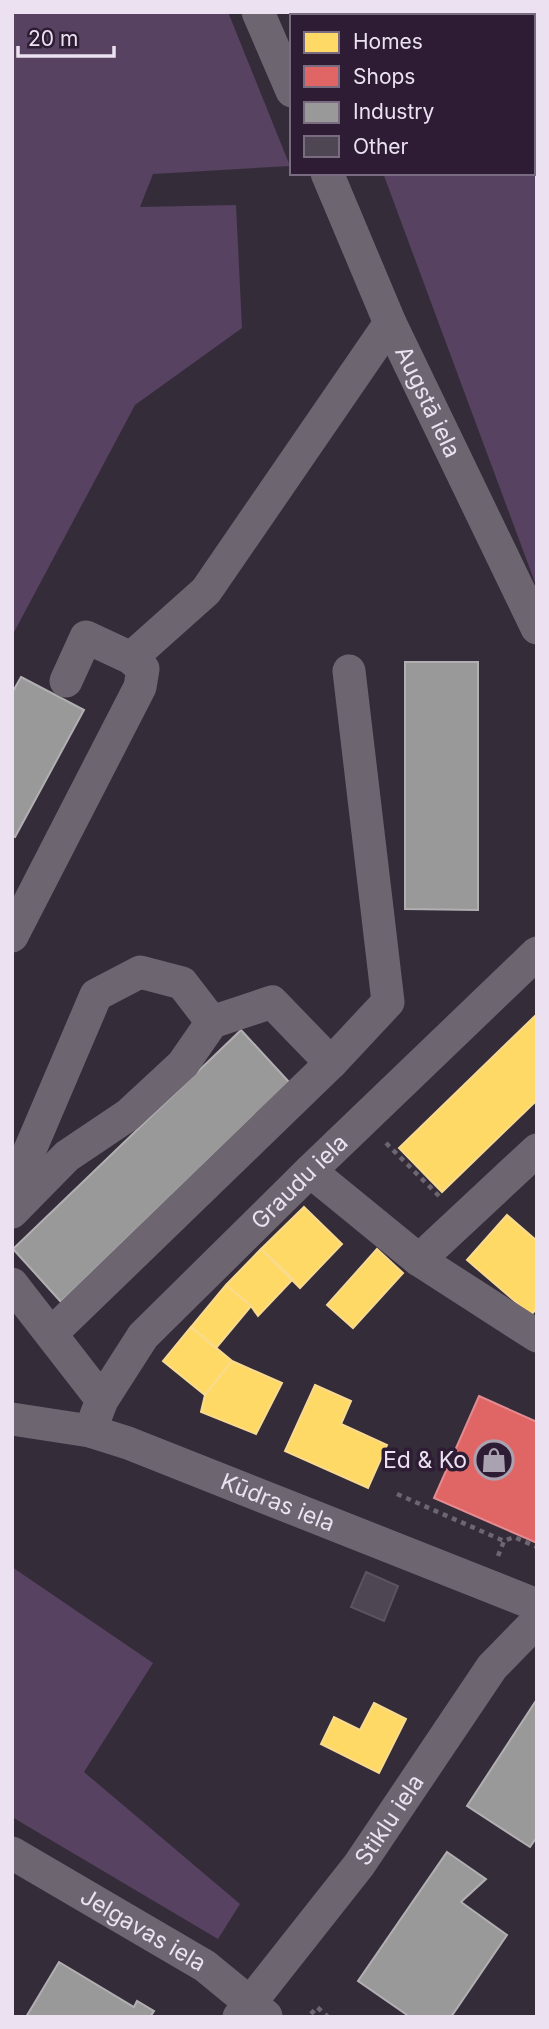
<svg xmlns="http://www.w3.org/2000/svg" width="549" height="2029" viewBox="0 0 549 2029" font-family="Inter,sans-serif">
<style>
.green{fill:#574261}
.homes{fill:#ffd966;stroke:#f9db90;stroke-width:2}
.shops{fill:#e06666;stroke:#e38b90;stroke-width:2}
.industry{fill:#999;stroke:#b2afb3;stroke-width:2}
.building{fill:#4f4654;stroke:#5c5360;stroke-width:2}
.lines{fill:none;stroke-linecap:round;stroke-linejoin:round}
.path{stroke:#6c6670;stroke-width:4.5;stroke-dasharray:5 5;stroke-linecap:butt}
.minor{stroke:#6d6671;stroke-width:33}
.labels{text-anchor:middle;dominant-baseline:central;stroke-width:7;stroke-linejoin:round;paint-order:stroke}
.street-label{font-size:23px;fill:#ebe1f1;stroke:#2d1c34}
.poi-label{font-size:23px;fill:#ebe1f1;stroke:#2d1c34;text-anchor:end}
</style>
<rect width="100%" height="100%" fill="#352c39"/>
<path class="green" d="M12,12H228L290,166L153,174L140,207L236,205L242,328L135,405L12,636Z
M329,12H537V588L383,173H533V16H331Z
M12,1567L153,1663L84,1772L240,1904L218,1939L12,1817Z"/>
<path class="homes" d="M537,1014V1100L442,1192L399,1148Z
M304,1207L342,1244L300,1288L261,1249Z
M507,1215L537,1241V1308L531,1315L467,1260Z
M261,1249L293,1279L258,1316L251,1306L226,1285Z
M377,1249L403,1273L353,1328L327,1305Z
M226,1285L251,1306L216,1348L191,1327Z
M191,1327L232,1361L205,1395L163,1361Z
M232,1361L282,1383L256,1434L201,1412L205,1395Z
M315,1385L351,1401L341,1424L387,1445L368,1488L285,1451Z
M374,1703L406,1719L379,1773L321,1744L334,1717L360,1730Z"/>
<path class="shops" d="M479,1396L537,1422V1543L434,1498Z"/>
<path class="industry" d="M405,662H478V910L405,909Z
M21,677L84,710L15,837L12,836V693Z
M241,1030L289,1082L61,1302L13,1249Z
M537,1699V1837L530,1847L467,1806Z
M447,1852L486,1879L461,1902L507,1935L451,2017H410L358,1981Z
M59,1962L134,2007L137,2001L154,2011L150,2017H26Z"/>
<path class="building" d="M366,1572L398,1586L384,1621L351,1607Z"/>
<g class="lines">
<path class="path" d="M386,1143L439,1196
M397,1494L504,1541L514,1537L537,1547
M498,1556L504,1541
M311,2014L317,2007L328,2017"/>
<g class="minor">
<path d="M258,12L292,91"/>
<path id="s1" d="M327,173L390,323L537,628"/>
<path d="M131,658L206,591L390,323"/>
<path d="M12,936L140,687L143,669L131,658L86,637L66,681"/>
<path d="M310,1171L419,1260L537,1336"/>
<path d="M12,1192L96,995L140,972L182,983L212,1022"/>
<path d="M12,1212L67,1156L128,1115L183,1064L212,1022L272,1002L331,1063"/>
<path d="M419,1260L537,1150"/>
<path d="M12,1284L102,1400"/>
<path d="M51,1334L331,1063L388,1002L349,671"/>
<path id="s2" d="M12,1419L90,1431L128,1443L537,1605"/>
<path id="s3" d="M90,1431L102,1400L143,1336L310,1171L537,953"/>
<path id="s4" d="M12,1853L205,1966L266,2016"/>
<path id="s5" d="M239,2017L359,1865L492,1667L537,1621"/>
</g>
</g>
<defs>
<g id="shop-ring" transform="scale(2.0125)"><circle r="9.5" fill="#2d1c34" stroke="#aba2b1" stroke-width="1.5"/><path d="M-5-2.5h2.3a2.7 3.5 0 0 1 5.4 0H5L5.5 6h-11ZM-1.5-2.5h3a1.5 2.3 0 0 0-3 0Z" fill="#aba2b1"/></g>
</defs>
<g fill-rule="evenodd">
<use href="#shop-ring" x="494" y="1460"/>
</g>
<g class="labels">
<g class="street-label">
<text stroke="none"><textPath href="#s1" startOffset="250">Augstā iela</textPath></text>
<text stroke="none"><textPath href="#s3" startOffset="329">Graudu iela</textPath></text>
<text stroke="none"><textPath href="#s2" startOffset="280">Kūdras iela</textPath></text>
<text stroke="none"><textPath href="#s5" startOffset="248">Stiklu iela</textPath></text>
<text stroke="none"><textPath href="#s4" startOffset="152">Jelgavas iela</textPath></text>
</g>
<g class="poi-label">
<text x="467" y="1460">Ed &amp; Ko</text>
</g>
</g>
<rect width="549" height="2029" fill="none" stroke="#ebe1f1" stroke-width="28"/>
<rect x="290" y="14" width="245" height="161" fill="#2d1c34" stroke="#796b80" stroke-width="2"/>
<rect x="304" y="32" width="35" height="21" fill="#ffd966" stroke="#796b80" stroke-width="2"/>
<text x="353" y="49" font-size="21" fill="#ebe1f1">Homes</text>
<rect x="304" y="66" width="35" height="21" fill="#e06666" stroke="#796b80" stroke-width="2"/>
<text x="353" y="84" font-size="21" fill="#ebe1f1">Shops</text>
<rect x="304" y="102" width="35" height="21" fill="#999999" stroke="#796b80" stroke-width="2"/>
<text x="353" y="119" font-size="21" fill="#ebe1f1">Industry</text>
<rect x="304" y="136" width="35" height="21" fill="#4f4654" stroke="#796b80" stroke-width="2"/>
<text x="353" y="154" font-size="21" fill="#ebe1f1">Other</text>
<path d="M18 46v10h96v-10" fill="none" stroke="#ebe1f1" stroke-width="3.5"/>
<text x="28" y="46" font-size="21" fill="#ebe1f1" stroke="#2d1c34" stroke-width="5" paint-order="stroke">20 m</text>
</svg>
